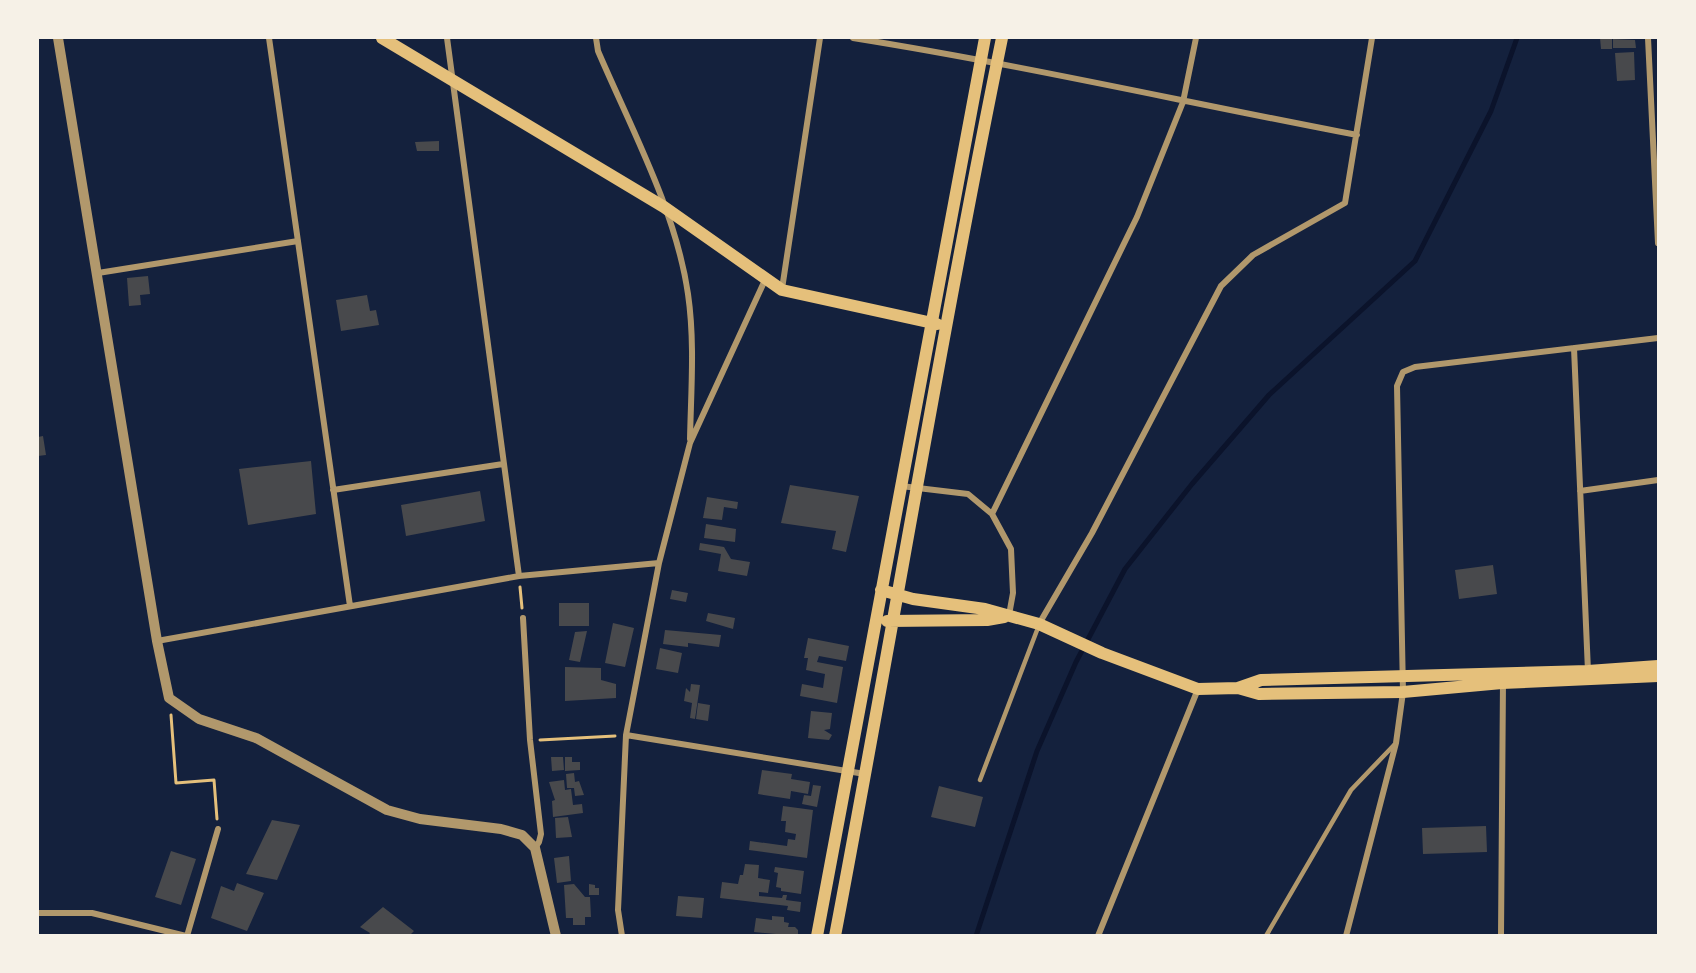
<svg xmlns="http://www.w3.org/2000/svg" width="1696" height="973" viewBox="0 0 1696 973" font-family="'Open Sans',sans-serif">
<style>
.lines{fill:none;stroke-linecap:round;stroke-linejoin:round}
.stream{stroke:#0b132b;stroke-width:5}
.building{fill:#48494c}
.path{stroke:#e5c07b;stroke-width:3}
.service{stroke:#b1986c;stroke-width:4.5}
.minor{stroke:#b1986c;stroke-width:6}
.tertiary{stroke:#b1986c;stroke-width:10}
.secondary{stroke:#e5c07b;stroke-width:12}
</style>
<rect width="100%" height="100%" fill="#14213d"/>
<g class="lines">
<path class="stream" d="M976,936L1037,751L1076,662L1125,569L1192,484L1269,395L1415,261L1491,111L1517,38"/>
</g>
<path class="building" d="M1600,38H1612V49H1601Z
M1613,39L1635,40L1636,48H1613Z
M1634,52L1635,80L1617,81L1615,53Z
M439,141V151H417L415,142Z
M148,276L150,294L140,295L141,305L129,306L127,278Z
M367,295L370,311L376,310L379,325L341,331L336,300Z
M43,436L46,455L38,456V437Z
M311,461L316,514L248,525L239,469Z
M790,485L859,496L846,552L832,549L836,531L781,523Z
M480,491L485,521L406,536L401,505Z
M707,497L738,502L737,509L724,507L722,520L703,518Z
M706,524L736,529L735,542L704,538Z
M700,543L724,547L731,559L750,562L747,576L718,571L721,554L699,550Z
M1493,565L1497,594L1459,599L1455,570Z
M672,590L688,593L686,602L670,599Z
M559,603H589V626H559Z
M708,613L735,618L733,629L706,621Z
M613,623L634,628L625,667L605,663Z
M665,630L721,635L719,647L688,643V647L663,644Z
M587,631L580,662L569,660L575,632Z
M808,638L849,646L846,661L819,656L817,662L843,667L837,703L800,696L802,684L823,688L825,674L806,670L808,658H804Z
M660,648L682,653L678,673L656,669Z
M565,667L601,668V680L616,684V698L565,701Z
M691,684L700,685L695,719L690,718L692,703L684,701L686,688L690,692Z
M698,703L710,705L708,721L696,719Z
M811,711L832,713L830,729L824,730L832,735L829,740L808,738Z
M551,757H563L564,770L552,771Z
M565,757H572V762H580V770L565,771Z
M762,770L792,774L791,779L810,782L808,794L791,791L790,799L758,794Z
M574,773L575,782L579,781L584,795L575,796L574,788H567L566,774Z
M564,780L565,790L571,789L573,805L582,804L583,813L553,817L552,801L555,800L549,782Z
M813,785L821,786L817,807L802,804L804,795L811,796Z
M939,786L983,797L975,827L931,817Z
M783,806L813,810L807,858L749,850L750,841L787,846L788,839L795,840L796,834L785,832L786,821H781Z
M568,817L572,837L556,838L555,818Z
M272,820L300,825L277,880L246,874Z
M1486,826L1487,852L1423,854L1422,828Z
M171,851L196,859L181,905L155,897Z
M569,856L571,881L557,883L554,858Z
M745,864L759,865L758,878L770,880L768,893L759,892V896L782,898L783,895H787L786,900L801,902L800,912L787,910L788,906L720,898L722,882L738,884L740,875H743Z
M775,867L804,871L801,894L781,891V888L776,887L778,873L774,872Z
M237,883L264,893L247,931L211,918L221,886L234,891Z
M574,884L585,897H590L591,917H585V925H573V918H566L564,885Z
M589,884L595,885V888H599V895H589Z
M678,896L704,898L702,918L676,916Z
M383,907L414,931L409,936H368L370,933L360,927Z
M772,916L784,917V922L789,923L788,927H795L798,930V936L754,932L756,918L772,920Z"/>
<g class="lines">
<path class="path" d="M520,587L522,608
M171,715L176,783L214,780L217,819
M540,740L615,736"/>
<path class="service" d="M980,780L1039,625
M1266,936L1351,790L1396,743"/>
<path class="minor" d="M269,38L350,606
M447,38L519,576
M596,38L598,51C631,128 676,211 688,294C695,342 691,391 690,439
M853,38C1022,65 1189,103 1357,135
M1648,38L1658,243
M98,273L298,241
M782,289L820,38
M1574,348L1588,671
M901,486L968,494L992,514L1011,549L1013,593L1009,615
M333,490L503,464
M1580,491L1658,480
M992,514L1137,217L1183,102L1196,38
M523,618L530,740L541,834L539,842L535,848
M1039,624L1092,533L1221,286L1253,255L1345,203L1372,38
M157,641L519,576L659,563
M626,735L865,774
M38,913H92L186,936
M187,936L218,829
M622,936L618,910L626,735L659,563L690,443L765,280
M1098,936L1198,689
M1346,936L1396,743L1403,692L1397,386L1403,372L1415,367L1658,338
M1501,936L1503,681"/>
<path class="tertiary" d="M58,38L157,641L169,698L199,719L256,738L387,810L420,819L501,829L522,835L535,848L556,936"/>
<path class="secondary" d="M382,38L664,207L782,290L937,324
M881,590L913,599L985,609L1039,624L1102,653L1198,689L1238,688L1261,680L1588,671L1658,666
M887,621L987,620L1004,617
M1238,688L1259,694L1403,692L1502,683L1658,676
M817,936L985,38
M835,936C892,636 941,336 1002,38"/>
</g>
<rect width="1696" height="973" fill="none" stroke="#f6f1e7" stroke-width="78"/>
</svg>
